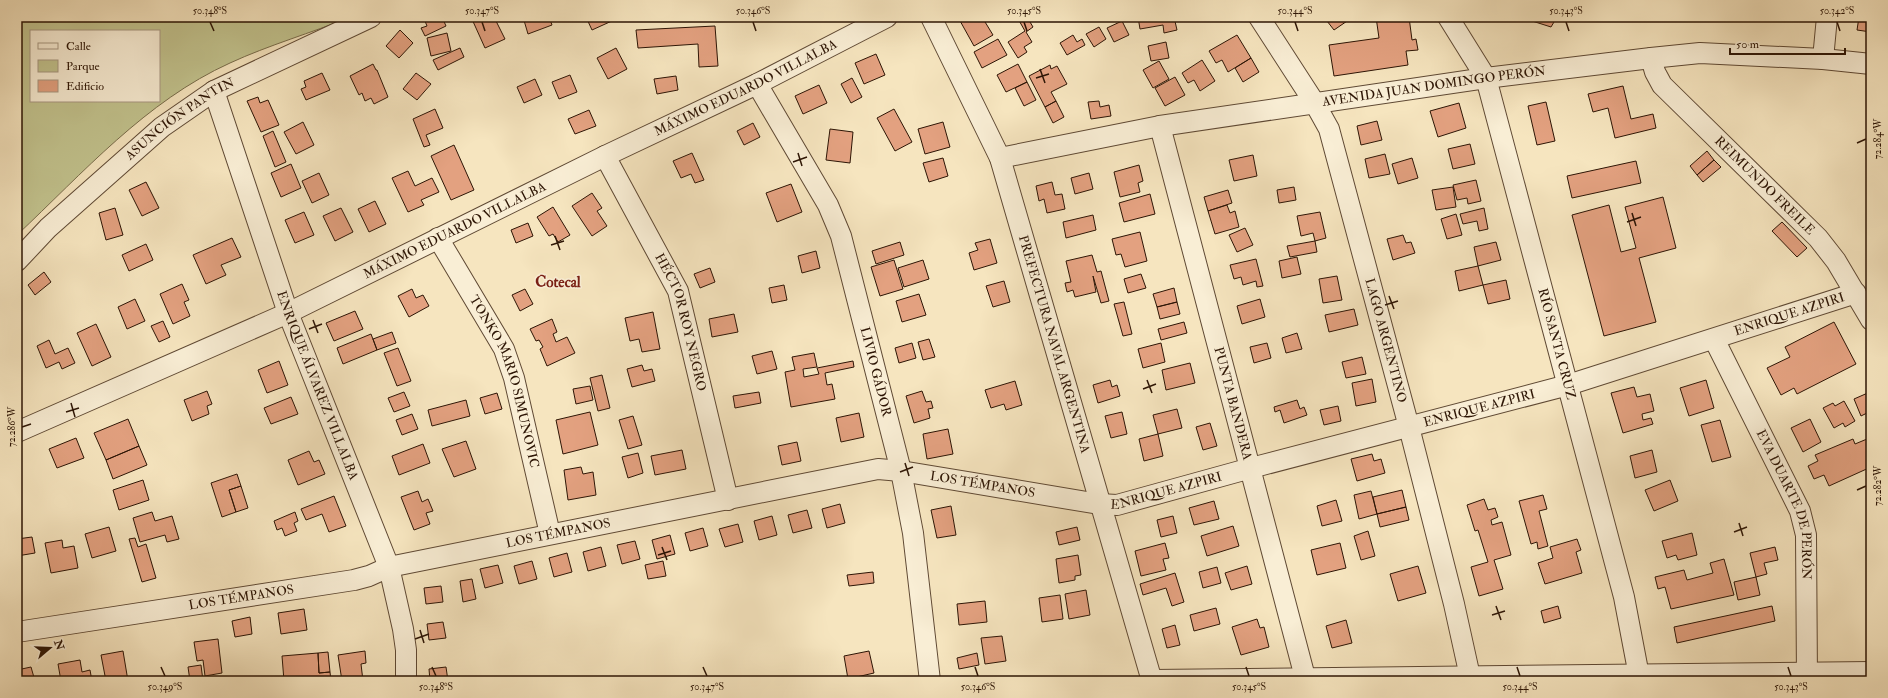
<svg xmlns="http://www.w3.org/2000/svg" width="1888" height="698" viewBox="0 0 1888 698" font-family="'IM FELL Double Pica',serif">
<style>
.green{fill:#c2c38e;stroke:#786c4a;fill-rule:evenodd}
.building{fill:#e3a180;stroke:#2d1505}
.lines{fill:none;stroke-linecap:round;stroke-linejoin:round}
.minor-casing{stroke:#5f4934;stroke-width:22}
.minor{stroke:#f9eed5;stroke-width:20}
.ticks{fill:none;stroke:#2d1505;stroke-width:1.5}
.labels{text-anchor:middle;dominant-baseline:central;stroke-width:3;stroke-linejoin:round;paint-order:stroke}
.street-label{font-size:13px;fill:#2d1505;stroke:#f9eed5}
.quarter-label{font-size:15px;font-weight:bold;fill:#7a1f14;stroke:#f9eed5}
.neatline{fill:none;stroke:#2d1505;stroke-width:1.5}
.ticks-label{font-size:10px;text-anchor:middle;fill:#2d1505}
</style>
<rect width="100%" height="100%" fill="#f6e5bf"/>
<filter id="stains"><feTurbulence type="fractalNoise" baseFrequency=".005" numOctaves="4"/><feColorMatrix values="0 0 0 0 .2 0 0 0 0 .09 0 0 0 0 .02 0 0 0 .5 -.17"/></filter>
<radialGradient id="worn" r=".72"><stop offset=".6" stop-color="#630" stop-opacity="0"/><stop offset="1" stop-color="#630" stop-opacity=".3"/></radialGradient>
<path class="green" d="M17,17H351C311,33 269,45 230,63C146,101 83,173 17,235ZM31,31H159V101H31Z"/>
<path class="building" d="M432,17H442L446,26L425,36L421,28L427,26L425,21Z
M471,17H494L505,39L485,48Z
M523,17H549L552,25L528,34Z
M586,17H612L614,20L592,30Z
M794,17H821V21Z
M962,17H982L993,35L974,46L959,19Z
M1017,17H1027L1033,27L1026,32L1032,42L1024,47L1027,52L1018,58L1008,42L1025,31Z
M1138,17H1174L1177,30L1164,33L1163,25L1140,29Z
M1333,17H1353L1334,30L1327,21Z
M1376,17H1409L1412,40L1416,39L1418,50L1406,51L1408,65L1334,76L1329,45L1379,38Z
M1530,17H1557L1551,27L1529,20Z
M1859,17H1871V32L1857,30Z
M1122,21L1129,35L1114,42L1107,28Z
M715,26L718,66L699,67L698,44L638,48L636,30Z
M1099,27L1106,39L1094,47L1086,34Z
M400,30L413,43L399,58L386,46Z
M447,33L451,51L431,56L427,38Z
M1073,35L1077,42L1082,39L1085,45L1067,55L1060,43Z
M1237,35L1251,58L1228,72L1222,60L1216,63L1209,51Z
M998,39L1007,55L982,68L974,52Z
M1166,42L1169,58L1151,61L1148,46Z
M460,48L464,57L438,70L433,60Z
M616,48L627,69L608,79L597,58Z
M876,54L885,75L864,84L855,63Z
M1251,58L1259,72L1243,82L1235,68Z
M1202,60L1215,81L1200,91L1194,80L1188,83L1182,73Z
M1159,61L1169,79L1153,88L1143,70Z
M373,64L376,70H377L388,97L374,104L371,98L365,101L362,93L359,95L350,76Z
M1018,64L1027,82L1006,92L997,75Z
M1050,65L1051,69L1057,66L1067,84L1051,92L1056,101L1045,107L1029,76Z
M322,73L330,90L306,100L301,89L306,87L304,81Z
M416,73L431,84L417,100L403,89Z
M570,75L577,92L559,99L552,82Z
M676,76L678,90L657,94L654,79Z
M1175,77L1185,95L1165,106L1155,88Z
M852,78L862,97L851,103L841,84Z
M535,79L542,95L524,103L517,87Z
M1027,82L1036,100L1024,106L1015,88Z
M819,85L827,103L803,114L795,96Z
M1623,86L1631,119L1653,114L1656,128L1615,138L1608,108L1593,112L1588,94Z
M258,97L260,103L268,100L279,125L261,132L247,101Z
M1056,101L1064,117L1053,123L1045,107Z
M1099,101L1100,107L1109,105L1111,116L1091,119L1088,102Z
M1546,102L1555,141L1537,145L1528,106Z
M1459,103L1466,128L1438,137L1430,111Z
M435,109L443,128L426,135L430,145L424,147L413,119Z
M894,109L912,142L895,151L877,118Z
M589,110L596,126L575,134L568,119Z
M1377,121L1382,140L1361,145L1357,126Z
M303,122L314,145L296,154L284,132Z
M943,122L950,147L925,154L918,129Z
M753,123L760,137L744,145L737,131Z
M830,129L853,132L850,163L826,160Z
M273,131L286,162L275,167L263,136Z
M1470,144L1475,164L1453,169L1448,149Z
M454,145L474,190L451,200L431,156Z
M1707,151L1714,160L1697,175L1690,166Z
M692,153L704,180L695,183L691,174L681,178L673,161Z
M1385,154L1390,174L1369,178L1365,159Z
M1253,155L1257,176L1234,181L1229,160Z
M943,158L948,176L929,182L923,163Z
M1412,158L1418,178L1398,184L1392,164Z
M1714,160L1721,167L1703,182L1697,175Z
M1636,161L1641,183L1572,198L1567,176Z
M291,164L301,188L281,197L271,173Z
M1139,165L1143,181L1138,183L1140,192L1120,197L1114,172Z
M408,171L415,186L432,178L439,192L421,200L424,205L408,212L392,178Z
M319,173L329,195L312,203L302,181Z
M1089,173L1093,189L1075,194L1071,178Z
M1476,180L1481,201L1468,204L1467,198L1457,200L1453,185Z
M146,182L159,208L142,216L129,190Z
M1052,182L1055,195L1062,194L1065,209L1047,213L1044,199L1039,201L1036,186Z
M791,184L802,212L777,222L766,193Z
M1294,187L1296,200L1279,203L1277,190Z
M1453,187L1456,207L1436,210L1432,190Z
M1228,190L1232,203L1208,211L1204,197Z
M592,193L602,208L597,211L607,226L592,236L572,206Z
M1150,194L1155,214L1124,222L1119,203Z
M1663,197L1676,248L1639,258L1656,322L1604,336L1572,215L1609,205L1621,252L1636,248L1625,207Z
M375,201L386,224L369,232L358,209Z
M1227,205L1230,213L1235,211L1239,227L1215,234L1208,211Z
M553,207L570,235L558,242L553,234L549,236L537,217Z
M115,208L123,235L106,240L99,213Z
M341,208L353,232L335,241L323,216Z
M1484,208L1488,229L1479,231L1477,221L1463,224L1460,214Z
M304,212L314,235L295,243L285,220Z
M1320,212L1326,238L1315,241L1313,233L1301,236L1297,216Z
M1456,214L1462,235L1447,239L1441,219Z
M1093,215L1096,230L1066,238L1063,222Z
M1782,222L1807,248L1797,257L1772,231Z
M528,223L533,236L516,243L511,230Z
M1245,228L1253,245L1237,252L1229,235Z
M1140,232L1147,261L1125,267L1121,254L1116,255L1112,239Z
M1403,235L1406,243L1411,242L1415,253L1393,260L1387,239Z
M232,238L241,257L221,265L226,275L206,284L193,255Z
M990,239L997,263L974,270L969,253L978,250L975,243Z
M1315,241L1317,252L1290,257L1287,246Z
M900,242L904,255L876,264L872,251Z
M1496,242L1501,260L1478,266L1474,247Z
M146,244L153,260L129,271L122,255Z
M816,251L820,268L802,273L798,256Z
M1092,255L1097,272L1101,271L1109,301L1101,303L1093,276L1096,292L1075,297L1073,290L1067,292L1065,283L1071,282L1066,261Z
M1297,257L1301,274L1282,278L1279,261Z
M1256,259L1263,286L1257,287L1256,281L1243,285L1241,277L1234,279L1230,265Z
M894,260L903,289L880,296L871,267Z
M923,260L929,279L904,287L898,268Z
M1478,266L1483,285L1459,291L1455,271Z
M710,268L715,282L700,288L694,274Z
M44,272L51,282L35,295L28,285Z
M1141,274L1146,288L1128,293L1124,279Z
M1337,276L1342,300L1323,303L1319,279Z
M1506,280L1510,299L1488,304L1483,285Z
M1004,281L1010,302L993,307L986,286Z
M182,284L189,300L184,302L190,316L173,324L160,294Z
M784,285L787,300L772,303L769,288Z
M1174,288L1177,302L1157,307L1153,294Z
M412,289L416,298L423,295L429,306L409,317L398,296Z
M525,289L533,304L520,311L512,295Z
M919,294L926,315L902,322L896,301Z
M135,299L145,321L127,329L118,307Z
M1260,299L1265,317L1242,324L1237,306Z
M1124,302L1132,334L1123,336L1114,304Z
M1177,302L1180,314L1160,319L1157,307Z
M1354,309L1358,325L1329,332L1325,315Z
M355,311L363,329L334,341L326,323Z
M653,312L660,349L642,352L639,339L630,341L625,318Z
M734,314L738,332L712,337L709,319Z
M552,319L557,332L553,334L556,342L567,337L575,353L547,366L540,349L543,347L539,340L536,341L530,329Z
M163,321L170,337L159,342L151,326Z
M1184,322L1187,333L1161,340L1158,329Z
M1834,322L1856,364L1797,394L1794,388L1781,395L1767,368L1790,357L1785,347Z
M96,324L111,357L92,366L77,333Z
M392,332L396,343L377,350L373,339Z
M1297,333L1302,349L1286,353L1282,338Z
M371,334L377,350L343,364L337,348Z
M929,339L935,357L923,360L918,342Z
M49,340L55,354L68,348L75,363L62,369L59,362L46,368L37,346Z
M912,343L916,358L899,363L895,348Z
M1161,343L1165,362L1143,368L1138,349Z
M1267,343L1271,358L1254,363L1250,347Z
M398,348L411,381L397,386L384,353Z
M772,351L777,369L757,374L752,356Z
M814,353L817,367L803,369L804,377L819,374L817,368L853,361L854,367L825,373L827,385L832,384L835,399L791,407L785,372L795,370L792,357Z
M1362,357L1366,374L1346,378L1342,362Z
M279,361L288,385L267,393L258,370Z
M1190,363L1195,383L1166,390L1162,370Z
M642,365L644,371L652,369L655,381L632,387L627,369Z
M602,375L610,408L598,411L590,378Z
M1372,379L1376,402L1356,406L1352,383Z
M1110,380L1112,387L1117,385L1120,396L1098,403L1093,385Z
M1706,380L1714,408L1689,416L1680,388Z
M1015,381L1022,405L1006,410L1004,404L991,408L985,390Z
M590,386L593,400L576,404L573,389Z
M1634,387L1637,397L1650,394L1654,411L1642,414L1643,420L1651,418L1653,424L1623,433L1611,393Z
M207,391L212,404L207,406L209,414L192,421L184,400Z
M922,391L926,402L931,401L933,408L928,409L930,418L914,423L906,396Z
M404,392L410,406L394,412L388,398Z
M759,392L761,403L735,408L733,396Z
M1870,392L1871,411L1861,416L1854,399Z
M497,393L502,409L485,414L480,398Z
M291,397L298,414L271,424L264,408Z
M466,400L470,416L432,426L428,410Z
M1297,400L1300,409L1304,407L1307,415L1284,423L1280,410L1275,412L1274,407Z
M1844,401L1855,421L1845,427L1843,423L1834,428L1823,408L1833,403L1835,406Z
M1338,406L1341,421L1324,425L1320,410Z
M1177,409L1182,428L1158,434L1153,415Z
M590,412L598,445L563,454L556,420Z
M1122,412L1127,434L1111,438L1105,416Z
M859,413L864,437L841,442L836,418Z
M412,414L418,429L402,435L396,420Z
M633,416L642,445L628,449L619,420Z
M128,419L139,446L106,460L94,433Z
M1810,419L1821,442L1803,452L1791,428Z
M1720,420L1731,457L1712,462L1701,425Z
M1210,423L1217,446L1203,450L1196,427Z
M948,429L953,454L927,459L923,434Z
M1158,434L1163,456L1144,461L1139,439Z
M76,438L84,458L57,468L49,449Z
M1853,439L1855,444L1867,439L1871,448V467L1829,486L1824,475L1814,479L1808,466L1818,461L1815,455Z
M466,441L476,469L454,477L442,449Z
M797,442L801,461L782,465L778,446Z
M423,444L430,463L399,475L392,456Z
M139,446L147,465L113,479L106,460Z
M682,450L686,469L655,475L651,456Z
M1652,450L1657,472L1635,478L1630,456Z
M309,451L314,462L319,460L325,474L298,485L288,460Z
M638,453L643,473L628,478L622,457Z
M1372,454L1374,461L1381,459L1385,473L1357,481L1351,459Z
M581,467L583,474L593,472L596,495L568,500L564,470Z
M237,474L241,486L229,490L236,512L222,517L211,483Z
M143,480L149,500L119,510L113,490Z
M1670,480L1678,501L1654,511L1645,490Z
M241,486L248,508L236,512L229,490Z
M1402,490L1406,507L1377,514L1373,497Z
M418,491L422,502L428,499L433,511L426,513L430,524L414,530L401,497Z
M1371,491L1377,514L1359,519L1354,495Z
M1543,495L1547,509L1539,511L1548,546L1538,549L1537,542L1531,544L1519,501Z
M334,496L346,526L329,532L322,514L306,520L301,509Z
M1484,499L1488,510L1495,508L1498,517L1491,520L1492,525L1502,522L1511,555L1494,560L1503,589L1479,596L1471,567L1488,562L1478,530L1475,531L1467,505Z
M1336,500L1342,521L1322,526L1317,506Z
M1214,501L1219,519L1194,525L1189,508Z
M840,504L845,523L827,528L822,509Z
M951,506L956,535L937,538L931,510Z
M1406,507L1409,520L1380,527L1377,514Z
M807,510L812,528L793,533L788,515Z
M152,512L155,521L172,516L179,539L167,542L165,535L140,542L133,518Z
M295,512L298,521L294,523L297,531L285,536L282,528L277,530L274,521Z
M772,516L777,535L759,540L754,521Z
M1173,516L1177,533L1161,537L1157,520Z
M738,524L743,542L725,547L719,529Z
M1233,526L1239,546L1207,556L1201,536Z
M109,527L116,551L92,558L85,534Z
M1077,527L1080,540L1059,545L1056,532Z
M703,528L708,546L690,551L685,533Z
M1368,531L1375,556L1361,560L1354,536Z
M1692,533L1697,555L1678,560L1676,555L1667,558L1662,541Z
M670,535L675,554L657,559L652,540Z
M32,537L35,553L17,556V539Z
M135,538L138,547L146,544L156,578L142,582L129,539Z
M1577,539L1581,550L1576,552L1582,573L1545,584L1538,563L1553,558L1550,547Z
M62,540L63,548L74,546L78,568L51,573L45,543Z
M635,541L640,559L622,564L617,545Z
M1165,543L1169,558L1163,559L1166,570L1141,576L1135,551Z
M1340,543L1346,568L1317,575L1311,550Z
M601,547L606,566L588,571L583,552Z
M1775,547L1778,560L1764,563L1767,574L1756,577L1750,553Z
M567,553L572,572L554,577L549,558Z
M1078,555L1081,575L1075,576V580L1059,583L1056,559Z
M1724,559L1734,595L1671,609L1665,587L1658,589L1655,577L1684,570L1687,580L1713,573L1710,563Z
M532,561L537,579L519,584L514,566Z
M663,561L666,576L648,579L645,565Z
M498,565L503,583L485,588L480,569Z
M1247,566L1252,584L1231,590L1225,573Z
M1418,566L1426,593L1398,601L1390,574Z
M1217,567L1221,583L1203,588L1199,572Z
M873,572L874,583L849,586L847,575Z
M1175,573L1184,602L1172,606L1166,588L1143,595L1140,584Z
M1756,577L1760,595L1738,600L1734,582Z
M472,579L476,599L463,602L460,581Z
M441,586L443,602L426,604L424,588Z
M1086,590L1090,615L1069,619L1065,594Z
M1060,595L1063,619L1042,622L1039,598Z
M985,601L987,622L959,625L957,604Z
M1558,606L1561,618L1544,623L1541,611Z
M1772,606L1775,621L1677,643L1674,627Z
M1216,608L1220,624L1194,631L1190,615Z
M304,609L307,630L281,634L278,613Z
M250,617L252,634L235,637L232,621Z
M1257,619L1260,628L1264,627L1269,647L1241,655L1232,627Z
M1346,620L1352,643L1332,648L1326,626Z
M443,622L446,638L429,640L427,624Z
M1175,625L1180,645L1167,648L1162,629Z
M1002,636L1006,661L985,664L981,638Z
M218,639L222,673L205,676L203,660L197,661L194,642Z
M123,651L128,681H106L101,655Z
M365,651L366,663L361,664L363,681H342L338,655Z
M869,651L874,673L848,679L844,656Z
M328,652L330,672L319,673L318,653Z
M318,653L319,673L330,672L331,681H284L282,656Z
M977,653L979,665L959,669L957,658Z
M80,660L82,672L90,670L92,681H61L58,664Z
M201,665L203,681H190L188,667Z
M31,667L35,681H17V670Z
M446,667L448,681H430L429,669Z"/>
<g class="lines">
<g class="minor-casing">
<g id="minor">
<path id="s1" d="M931,17L1000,158L1152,681"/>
<path id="s2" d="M1259,17L1314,102L1329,129L1409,427L1454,604L1471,681"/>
<path id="s3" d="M1448,17L1486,78L1624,597L1640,681"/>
<path id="s4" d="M1651,58L1655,72L1662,85L1818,238L1836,261L1871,320"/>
<path d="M1823,59L1827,17"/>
<path id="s5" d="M757,84L828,205L841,236L901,471L913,533L930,681"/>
<path id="s6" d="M214,91L288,313L389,567L403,629L406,650V681"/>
<path id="s7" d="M1160,126L1306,681"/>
<path id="s8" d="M605,156L678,291L728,500"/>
<path id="s9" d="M1000,158L1160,126L1486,78L1651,58L1700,53L1823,59L1871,64"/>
<path id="s10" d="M438,238L504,349L514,378L550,534"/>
<path id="s11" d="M17,261L48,228L162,127L214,91L371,17"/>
<path id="s12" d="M1714,339L1800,511L1806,535L1807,681"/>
<path id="s13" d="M17,432L288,313L605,156L757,84L887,17"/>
<path id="s14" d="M17,632L354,580L369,576L389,567L878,469L901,471L1099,504L1117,505L1251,468L1568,385L1856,293"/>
<path d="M1152,680L1871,672"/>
</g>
</g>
<use href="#minor" class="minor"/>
</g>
<path class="ticks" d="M210,22L214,31M482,22L485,31M753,22L756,31M1024,22L1027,31M1295,22L1298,31M1566,22L1569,31M1837,22L1840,31M1040,69L1045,83M1036,78L1049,74M1857,143L1866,139M798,153L802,166M793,162L807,157M1632,213L1636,226M1627,222L1641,217M555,236L560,250M551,245L564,241M1389,296L1394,309M1385,305L1398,301M313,320L318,333M309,329L322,324M1147,380L1152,393M1143,389L1156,384M71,403L75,417M66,412L79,408M22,427L31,424M905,463L909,476M900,472L913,467M1857,490L1866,486M1739,523L1743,536M1734,532L1747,527M662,547L667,560M658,555L671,551M1496,606L1501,620M1492,615L1505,611M420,630L424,643M415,639L429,634M161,667L165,676M432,667L436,676M703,667L707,676M975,667L978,676M1246,667L1249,676M1517,667L1520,676M1788,667L1791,676"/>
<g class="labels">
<g class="street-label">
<text stroke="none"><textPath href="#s9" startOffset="440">AVENIDA JUAN DOMINGO PERÓN</textPath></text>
<text stroke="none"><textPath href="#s13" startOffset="806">MÁXIMO EDUARDO VILLALBA</textPath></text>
<text stroke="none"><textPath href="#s11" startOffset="217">ASUNCIÓN PANTIN</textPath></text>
<text stroke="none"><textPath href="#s4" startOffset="173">REIMUNDO FREILE</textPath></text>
<text stroke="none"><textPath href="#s13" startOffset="482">MÁXIMO EDUARDO VILLALBA</textPath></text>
<text stroke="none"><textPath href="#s14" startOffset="1818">ENRIQUE AZPIRI</textPath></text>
<text stroke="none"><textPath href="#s8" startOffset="184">HÉCTOR ROY NEGRO</textPath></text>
<text stroke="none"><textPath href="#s2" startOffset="351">LAGO ARGENTINO</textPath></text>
<text stroke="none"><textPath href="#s1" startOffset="351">PREFECTURA NAVAL ARGENTINA</textPath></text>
<text stroke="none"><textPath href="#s3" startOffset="347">RÍO SANTA CRUZ</textPath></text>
<text stroke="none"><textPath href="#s5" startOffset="314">LIVIO GÁDOR</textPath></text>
<text stroke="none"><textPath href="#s10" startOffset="160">TONKO MARIO SIMUNOVIC</textPath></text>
<text stroke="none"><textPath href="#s6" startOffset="312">ENRIQUE ÁLVAREZ VILLALBA</textPath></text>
<text stroke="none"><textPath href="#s7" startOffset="287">PUNTA BANDERA</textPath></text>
<text stroke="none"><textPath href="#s14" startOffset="1494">ENRIQUE AZPIRI</textPath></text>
<text stroke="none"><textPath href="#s14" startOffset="983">LOS TÉMPANOS</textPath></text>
<text stroke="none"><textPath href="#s14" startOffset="1170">ENRIQUE AZPIRI</textPath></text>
<text stroke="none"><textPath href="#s12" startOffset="182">EVA DUARTE DE PERÓN</textPath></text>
<text stroke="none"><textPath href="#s14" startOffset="551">LOS TÉMPANOS</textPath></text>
<text stroke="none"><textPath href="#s14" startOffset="227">LOS TÉMPANOS</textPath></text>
</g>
<g class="quarter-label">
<text x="558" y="282">Cotecal</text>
</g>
</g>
<rect width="1888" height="698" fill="none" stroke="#f6e5bf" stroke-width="44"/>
<rect x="30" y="30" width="130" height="72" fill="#f9eed5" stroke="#a79782"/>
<rect x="38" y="43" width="20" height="6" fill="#f9eed5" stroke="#a79782"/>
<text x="66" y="50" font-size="12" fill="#2d1505">Calle</text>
<rect x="38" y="60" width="20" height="12" fill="#c2c38e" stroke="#a79782"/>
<text x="66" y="70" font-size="12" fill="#2d1505">Parque</text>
<rect x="38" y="80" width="20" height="12" fill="#e3a180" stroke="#a79782"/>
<text x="66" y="90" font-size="12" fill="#2d1505">Edificio</text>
<g transform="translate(50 648) rotate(71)" stroke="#f9eed5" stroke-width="3" paint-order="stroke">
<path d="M0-3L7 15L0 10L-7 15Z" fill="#2d1505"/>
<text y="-6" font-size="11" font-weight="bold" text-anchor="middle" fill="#2d1505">N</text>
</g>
<path d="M1730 48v6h115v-6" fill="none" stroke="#2d1505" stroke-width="2"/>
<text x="1736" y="48" font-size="12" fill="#2d1505" stroke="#f9eed5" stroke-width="3" paint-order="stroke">50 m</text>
<rect x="22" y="22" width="1844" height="654" class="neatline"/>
<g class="ticks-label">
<text x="210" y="14">50.348°S</text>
<text x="482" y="14">50.347°S</text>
<text x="753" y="14">50.346°S</text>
<text x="1024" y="14">50.345°S</text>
<text x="1295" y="14">50.344°S</text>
<text x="1566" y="14">50.343°S</text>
<text x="1837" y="14">50.342°S</text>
<text transform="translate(1877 139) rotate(-90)" y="4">72.284°W</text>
<text transform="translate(11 427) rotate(-90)" y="4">72.286°W</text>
<text transform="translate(1877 486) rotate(-90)" y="4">72.282°W</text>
<text x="165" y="690">50.349°S</text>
<text x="436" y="690">50.348°S</text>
<text x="707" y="690">50.347°S</text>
<text x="978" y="690">50.346°S</text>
<text x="1249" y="690">50.345°S</text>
<text x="1520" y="690">50.344°S</text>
<text x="1791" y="690">50.343°S</text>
</g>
<rect width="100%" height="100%" filter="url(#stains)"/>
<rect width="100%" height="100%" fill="url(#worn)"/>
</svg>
